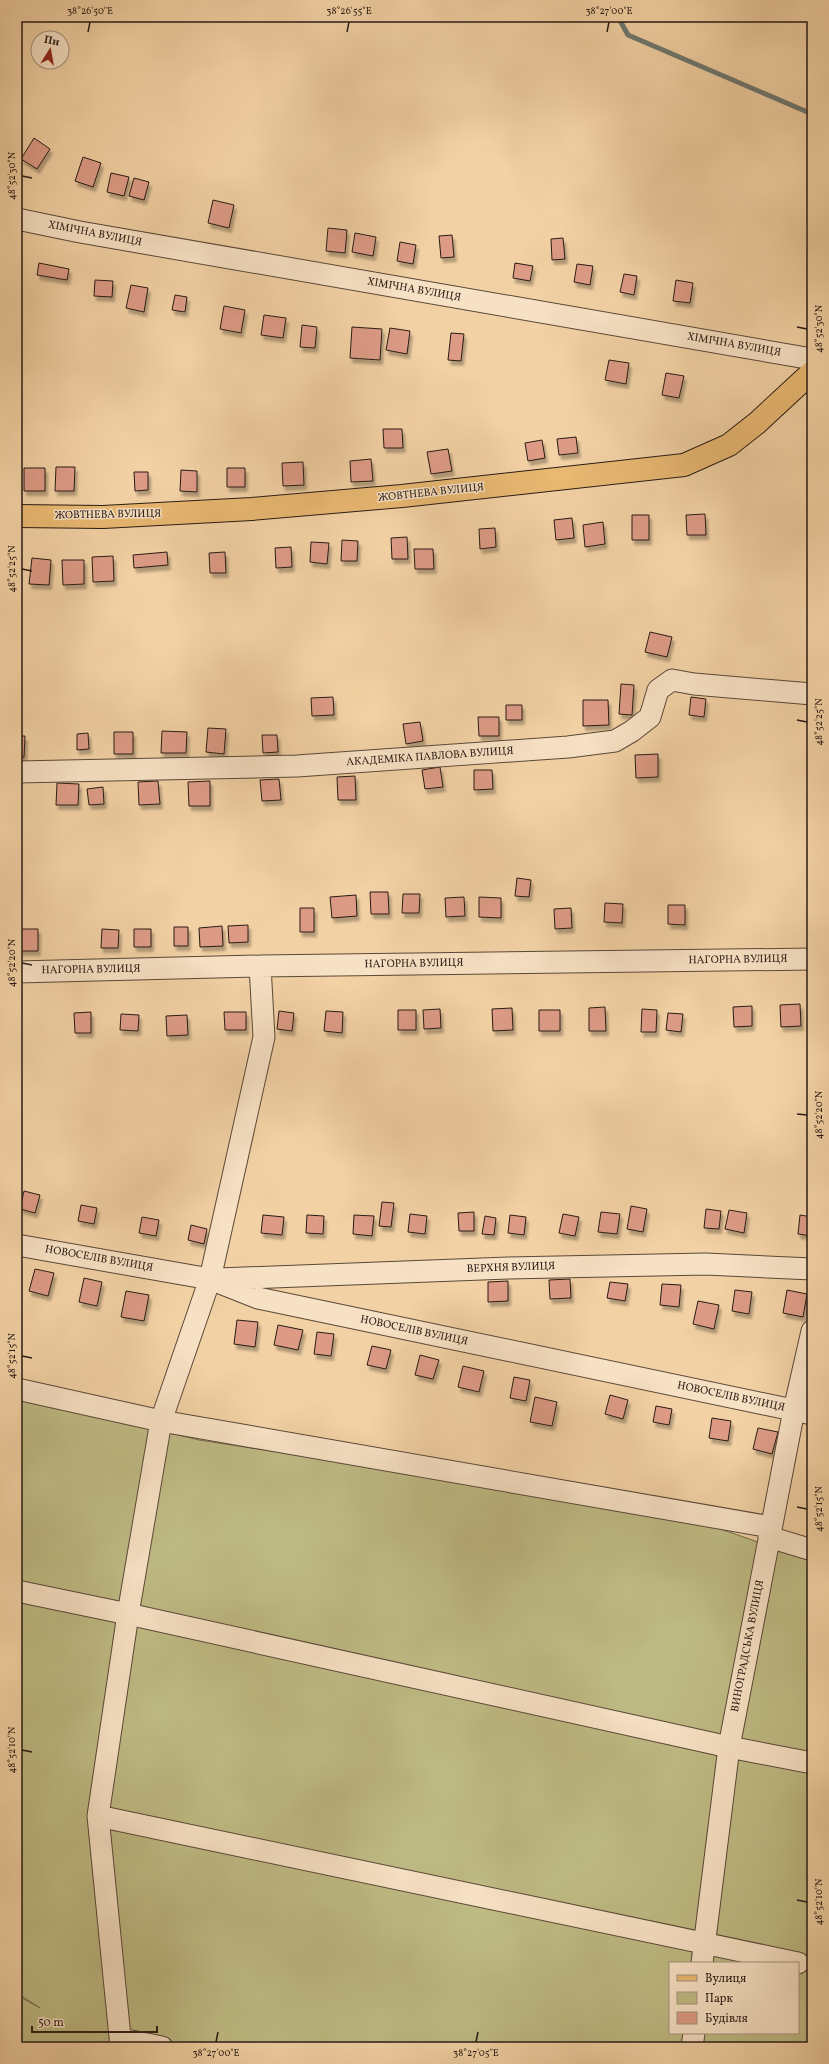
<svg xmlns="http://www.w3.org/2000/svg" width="829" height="2064" viewBox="0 0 829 2064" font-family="Vollkorn,serif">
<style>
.green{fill:#beba83;stroke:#736a4c;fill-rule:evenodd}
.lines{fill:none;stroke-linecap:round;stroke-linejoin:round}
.stream{stroke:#6e7870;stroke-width:5}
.building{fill:#dd9b86;stroke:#281b14;filter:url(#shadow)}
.minor-casing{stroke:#5a4838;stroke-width:23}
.major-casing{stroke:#281b14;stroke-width:24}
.minor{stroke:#f7e1c4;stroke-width:21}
.major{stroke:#e9b872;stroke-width:22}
.ticks{fill:none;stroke:#281b14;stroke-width:1.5}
.labels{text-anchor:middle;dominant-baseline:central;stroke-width:3;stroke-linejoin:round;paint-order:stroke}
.street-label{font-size:11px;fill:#281b14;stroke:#f7e1c4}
.neatline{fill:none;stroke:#281b14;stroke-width:1.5}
.ticks-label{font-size:10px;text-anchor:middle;fill:#281b14}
</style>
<defs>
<filter id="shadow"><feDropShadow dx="2.5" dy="4.5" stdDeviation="1" flood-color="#0004"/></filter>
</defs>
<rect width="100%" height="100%" fill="#f2d1a4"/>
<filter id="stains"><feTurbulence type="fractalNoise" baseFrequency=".005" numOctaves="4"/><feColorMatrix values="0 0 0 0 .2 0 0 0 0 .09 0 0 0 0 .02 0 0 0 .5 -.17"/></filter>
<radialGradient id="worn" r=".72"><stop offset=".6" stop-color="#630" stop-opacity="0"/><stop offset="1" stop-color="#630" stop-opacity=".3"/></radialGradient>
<path class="green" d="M17,1396L199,1440L473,1482L715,1527L812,1561V2047H17V1995L40,2008L17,1993ZM670,1963H798V2033H670Z"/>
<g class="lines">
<path class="stream" d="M618,17L628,35L812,114"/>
</g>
<path class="building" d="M34,138L50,149L37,169L21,159Z
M83,157L101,163L93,187L75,181Z
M111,173L129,177L124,196L107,192Z
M134,178L149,182L144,200L129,196Z
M213,200L234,205L229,228L208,223Z
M328,228L347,230L345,253L326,251Z
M355,233L376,237L373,256L352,252Z
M452,235L454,257L441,258L439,236Z
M563,238L565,259L552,260L551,239Z
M400,242L416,245L413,264L397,261Z
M39,263L69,269L67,280L37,275Z
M515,263L533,266L530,281L513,278Z
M577,264L593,266L590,285L574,282Z
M624,274L637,276L634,295L620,292Z
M95,280L113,281L112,297L94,296Z
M676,280L693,283L690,303L673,301Z
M131,285L148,288L144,312L126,308Z
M175,295L187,297L185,312L172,310Z
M224,306L245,310L241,333L220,329Z
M264,315L286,318L283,338L261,335Z
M302,325L317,327L315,348L300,347Z
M352,327L382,329L380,360L350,358Z
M390,328L410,331L407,354L386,350Z
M451,333L464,334L461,361L448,360Z
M609,360L629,363L626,384L605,380Z
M666,373L684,376L679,398L662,395Z
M383,429H402L403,448H384Z
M576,437L578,453L559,455L557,439Z
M542,440L545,458L528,461L525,443Z
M448,449L452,471L431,474L427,452Z
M371,459L373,481L351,482L350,461Z
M303,462L304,485L283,486L282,463Z
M56,467H75L74,491H55Z
M24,468H45V491H24Z
M227,468H245V487H227Z
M181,470L197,471V492L180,491Z
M134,472H148V490L135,491Z
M705,514L706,535H687L686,515Z
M632,515H649V540H632Z
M572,518L574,538L556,540L554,520Z
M603,522L605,544L585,547L583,525Z
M495,528L496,547L480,549L479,529Z
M407,537L408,559H392L391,538Z
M342,540L358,541L357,561H341Z
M311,542L329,543L327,564L310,562Z
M291,547L292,567L276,568L275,548Z
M414,549H433L434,569H415Z
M167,552L168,565L134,568L133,555Z
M225,552L226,573H210L209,553Z
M113,556L114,581L93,582L92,557Z
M32,558L51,560L49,585L29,584Z
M62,560H84V584L63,585Z
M650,632L672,637L667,657L645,652Z
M621,684L634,685L632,715L619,714Z
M333,697L334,715L312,716L311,698Z
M691,697L706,699L704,717L689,715Z
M583,700H608L609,725L583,726Z
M506,705H522V720H506Z
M478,717H499V736H479Z
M420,722L423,741L406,744L403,724Z
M208,728L226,729L224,754L206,752Z
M162,731L187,732L186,753H161Z
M114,732H133V754H114Z
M88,733L89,749L77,750V734Z
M262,735H277L278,752L263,753Z
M17,736H25L24,757H17Z
M658,754V777L636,778L635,755Z
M440,767L443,787L425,789L422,770Z
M474,770H492L493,789L474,790Z
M355,776L356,800H338L337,777Z
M279,779L281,800L262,801L260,780Z
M158,781L160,804L139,805L138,782Z
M210,781V806H189L188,782Z
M57,783L79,784L78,805H56Z
M103,787L104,804L89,805L87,789Z
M517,878L531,880L529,897L515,896Z
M370,892H388L389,914H371Z
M403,894H420L419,913H402Z
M356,895L357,916L332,918L330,897Z
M464,897L465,916L446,917L445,898Z
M479,897L501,898V918L479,917Z
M605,903L623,904L622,923L604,922Z
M668,905H685V925L668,924Z
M300,908H314V932H300Z
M571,908L572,928L555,929L554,909Z
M248,925V942L229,943L228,926Z
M222,926L223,946L200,947L199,928Z
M174,927H188V946H174Z
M19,929H38V951H19Z
M102,929L119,930L118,948H101Z
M134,929H151V947H134Z
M800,1004L801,1026L781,1027L780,1005Z
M752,1006V1026L734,1027L733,1007Z
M605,1007L606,1031H589V1008Z
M512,1008L513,1030L493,1031L492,1009Z
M440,1009L441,1028L424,1029L423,1010Z
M642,1009L657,1010L656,1032H641Z
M398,1010H416V1030H398Z
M539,1010H560V1031H539Z
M279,1011L294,1013L292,1031L277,1029Z
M326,1011L343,1012L342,1033L324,1031Z
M91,1012V1033H75L74,1013Z
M224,1012H246V1030H225Z
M668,1013L683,1014L681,1032L666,1030Z
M121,1014L139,1015L138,1031L120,1030Z
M187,1015L188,1035L167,1036L166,1016Z
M24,1191L40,1195L35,1213L20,1209Z
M382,1202L394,1203L391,1227L379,1226Z
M81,1205L97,1208L94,1224L78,1221Z
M631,1206L647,1209L643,1232L627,1229Z
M706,1209L721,1211L719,1229L704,1228Z
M729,1210L747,1213L744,1233L725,1229Z
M474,1212V1231H459L458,1213Z
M601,1212L620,1214L617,1234L598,1232Z
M410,1214L427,1216L425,1234L408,1232Z
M563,1214L579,1217L575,1236L559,1233Z
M263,1215L284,1217L282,1235L261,1233Z
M307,1215L324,1216L323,1234L306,1233Z
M354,1215L374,1216L372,1236L353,1234Z
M510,1215L526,1217L524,1235L508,1233Z
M800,1215L812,1217V1236L798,1234Z
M485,1216L496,1218L494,1235L482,1234Z
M142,1217L159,1220L156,1236L139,1233Z
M191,1225L207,1229L204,1244L188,1240Z
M35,1269L54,1273L48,1296L29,1291Z
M84,1278L102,1282L97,1306L79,1302Z
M570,1279L571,1298L550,1299L549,1280Z
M508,1281V1301L488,1302V1282Z
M610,1282L628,1284L625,1301L607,1298Z
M662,1284L681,1285L679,1307L660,1305Z
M735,1290L752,1292L749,1314L732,1311Z
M787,1290L807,1294L803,1317L783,1313Z
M126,1291L149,1295L144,1321L121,1317Z
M698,1301L719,1305L714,1329L693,1324Z
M237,1320L258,1322L255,1347L234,1344Z
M278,1325L303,1330L298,1350L274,1345Z
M317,1332L334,1334L331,1356L314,1354Z
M372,1346L391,1350L386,1369L367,1365Z
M420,1355L439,1360L433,1379L415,1375Z
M463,1366L484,1371L479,1392L458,1387Z
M514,1377L530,1380L526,1401L510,1398Z
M610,1395L628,1400L623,1419L605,1414Z
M535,1397L557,1402L552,1426L530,1422Z
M656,1406L672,1409L669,1425L653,1422Z
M712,1418L731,1421L728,1441L709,1438Z
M758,1428L778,1432L772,1454L753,1449Z"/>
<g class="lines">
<g class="minor-casing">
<path id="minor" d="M17,219L80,232L812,359
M17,772L297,766L568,747L615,741L632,731L650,717L658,690L672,680L694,684L812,694
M17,972L260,966L812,959
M17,1245L210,1279L258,1298L812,1414
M219,1279L508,1268L706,1264L812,1269
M17,1389L161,1421L771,1527
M769,1537L812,1550
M17,1591L128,1614L729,1747L812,1763
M98,1816L798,1963
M702,1963L729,1747L794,1410L812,1331
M121,2039L162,2047
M121,2047L98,1816L128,1614L161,1421L210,1279L264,1037L260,966
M692,2047L694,2033"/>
</g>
<g class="major-casing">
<path id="major" d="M17,516L103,517L252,509L402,496L684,465L729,445L757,423L812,372"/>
</g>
<use href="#minor" class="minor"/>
<use href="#major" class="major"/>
</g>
<path class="ticks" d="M88,32L90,22M347,32L349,22M607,32L609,22M22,176L32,178M797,327L807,329M22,569L32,571M797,720L807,722M22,963L32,965M797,1114L807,1115M22,1356L32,1358M797,1507L807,1509M22,1750L32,1752M797,1900L807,1902M216,2042L218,2032M476,2042L478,2032"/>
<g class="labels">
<g class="street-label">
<text transform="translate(95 234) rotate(11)">ХІМІЧНА ВУЛИЦЯ</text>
<text transform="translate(414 290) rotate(10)">ХІМІЧНА ВУЛИЦЯ</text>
<text transform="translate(734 345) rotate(10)">ХІМІЧНА ВУЛИЦЯ</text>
<text transform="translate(431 493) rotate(-6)">ЖОВТНЕВА ВУЛИЦЯ</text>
<text transform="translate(108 515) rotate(-1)">ЖОВТНЕВА ВУЛИЦЯ</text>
<text transform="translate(430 757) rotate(-4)">АКАДЕМІКА ПАВЛОВА ВУЛИЦЯ</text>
<text transform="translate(738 960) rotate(-1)">НАГОРНА ВУЛИЦЯ</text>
<text transform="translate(414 964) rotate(-1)">НАГОРНА ВУЛИЦЯ</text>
<text transform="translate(91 970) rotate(-1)">НАГОРНА ВУЛИЦЯ</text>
<text transform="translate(99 1259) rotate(10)">НОВОСЕЛІВ ВУЛИЦЯ</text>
<text transform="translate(511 1268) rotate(-2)">ВЕРХНЯ ВУЛИЦЯ</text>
<text transform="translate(414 1331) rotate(12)">НОВОСЕЛІВ ВУЛИЦЯ</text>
<text transform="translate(731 1397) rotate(12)">НОВОСЕЛІВ ВУЛИЦЯ</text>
<text transform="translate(748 1646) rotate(-79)">ВИНОГРАДСЬКА ВУЛИЦЯ</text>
</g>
</g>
<rect width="829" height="2064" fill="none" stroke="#f2d1a4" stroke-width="44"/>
<rect x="669" y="1962" width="130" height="72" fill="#f7e1c4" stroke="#a4927e"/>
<rect x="677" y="1975" width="20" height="6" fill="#e9b872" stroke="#a4927e"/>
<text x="705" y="1982" font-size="12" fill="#281b14">Вулиця</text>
<rect x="677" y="1992" width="20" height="12" fill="#beba83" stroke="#a4927e"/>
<text x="705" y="2002" font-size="12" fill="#281b14">Парк</text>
<rect x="677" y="2012" width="20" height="12" fill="#dd9b86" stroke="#a4927e"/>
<text x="705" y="2022" font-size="12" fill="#281b14">Будівля</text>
<g transform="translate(50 50) rotate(11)"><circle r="19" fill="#f7e1c4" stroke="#a4927e"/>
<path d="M0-3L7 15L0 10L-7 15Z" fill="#8f2418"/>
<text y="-6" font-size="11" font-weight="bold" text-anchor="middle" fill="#281b14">Пн</text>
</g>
<path d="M32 2026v6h125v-6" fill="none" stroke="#281b14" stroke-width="2"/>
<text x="38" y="2026" font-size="12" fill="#281b14" stroke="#f7e1c4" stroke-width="3" paint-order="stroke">50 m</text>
<rect x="22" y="22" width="785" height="2020" class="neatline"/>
<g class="ticks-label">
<text x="90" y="14">38°26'50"E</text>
<text x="349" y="14">38°26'55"E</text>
<text x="609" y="14">38°27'00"E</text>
<text transform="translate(11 176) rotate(-90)" y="4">48°52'30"N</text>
<text transform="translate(818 329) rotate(-90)" y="4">48°52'30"N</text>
<text transform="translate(11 569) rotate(-90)" y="4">48°52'25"N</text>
<text transform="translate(818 722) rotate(-90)" y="4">48°52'25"N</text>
<text transform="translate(11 963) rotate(-90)" y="4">48°52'20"N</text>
<text transform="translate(818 1115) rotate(-90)" y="4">48°52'20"N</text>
<text transform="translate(11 1356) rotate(-90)" y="4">48°52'15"N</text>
<text transform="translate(818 1509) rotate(-90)" y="4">48°52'15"N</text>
<text transform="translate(11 1750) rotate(-90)" y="4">48°52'10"N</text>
<text transform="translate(818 1902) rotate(-90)" y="4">48°52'10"N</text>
<text x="216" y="2056">38°27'00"E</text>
<text x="476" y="2056">38°27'05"E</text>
</g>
<rect width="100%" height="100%" filter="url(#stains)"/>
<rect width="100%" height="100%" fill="url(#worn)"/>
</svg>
